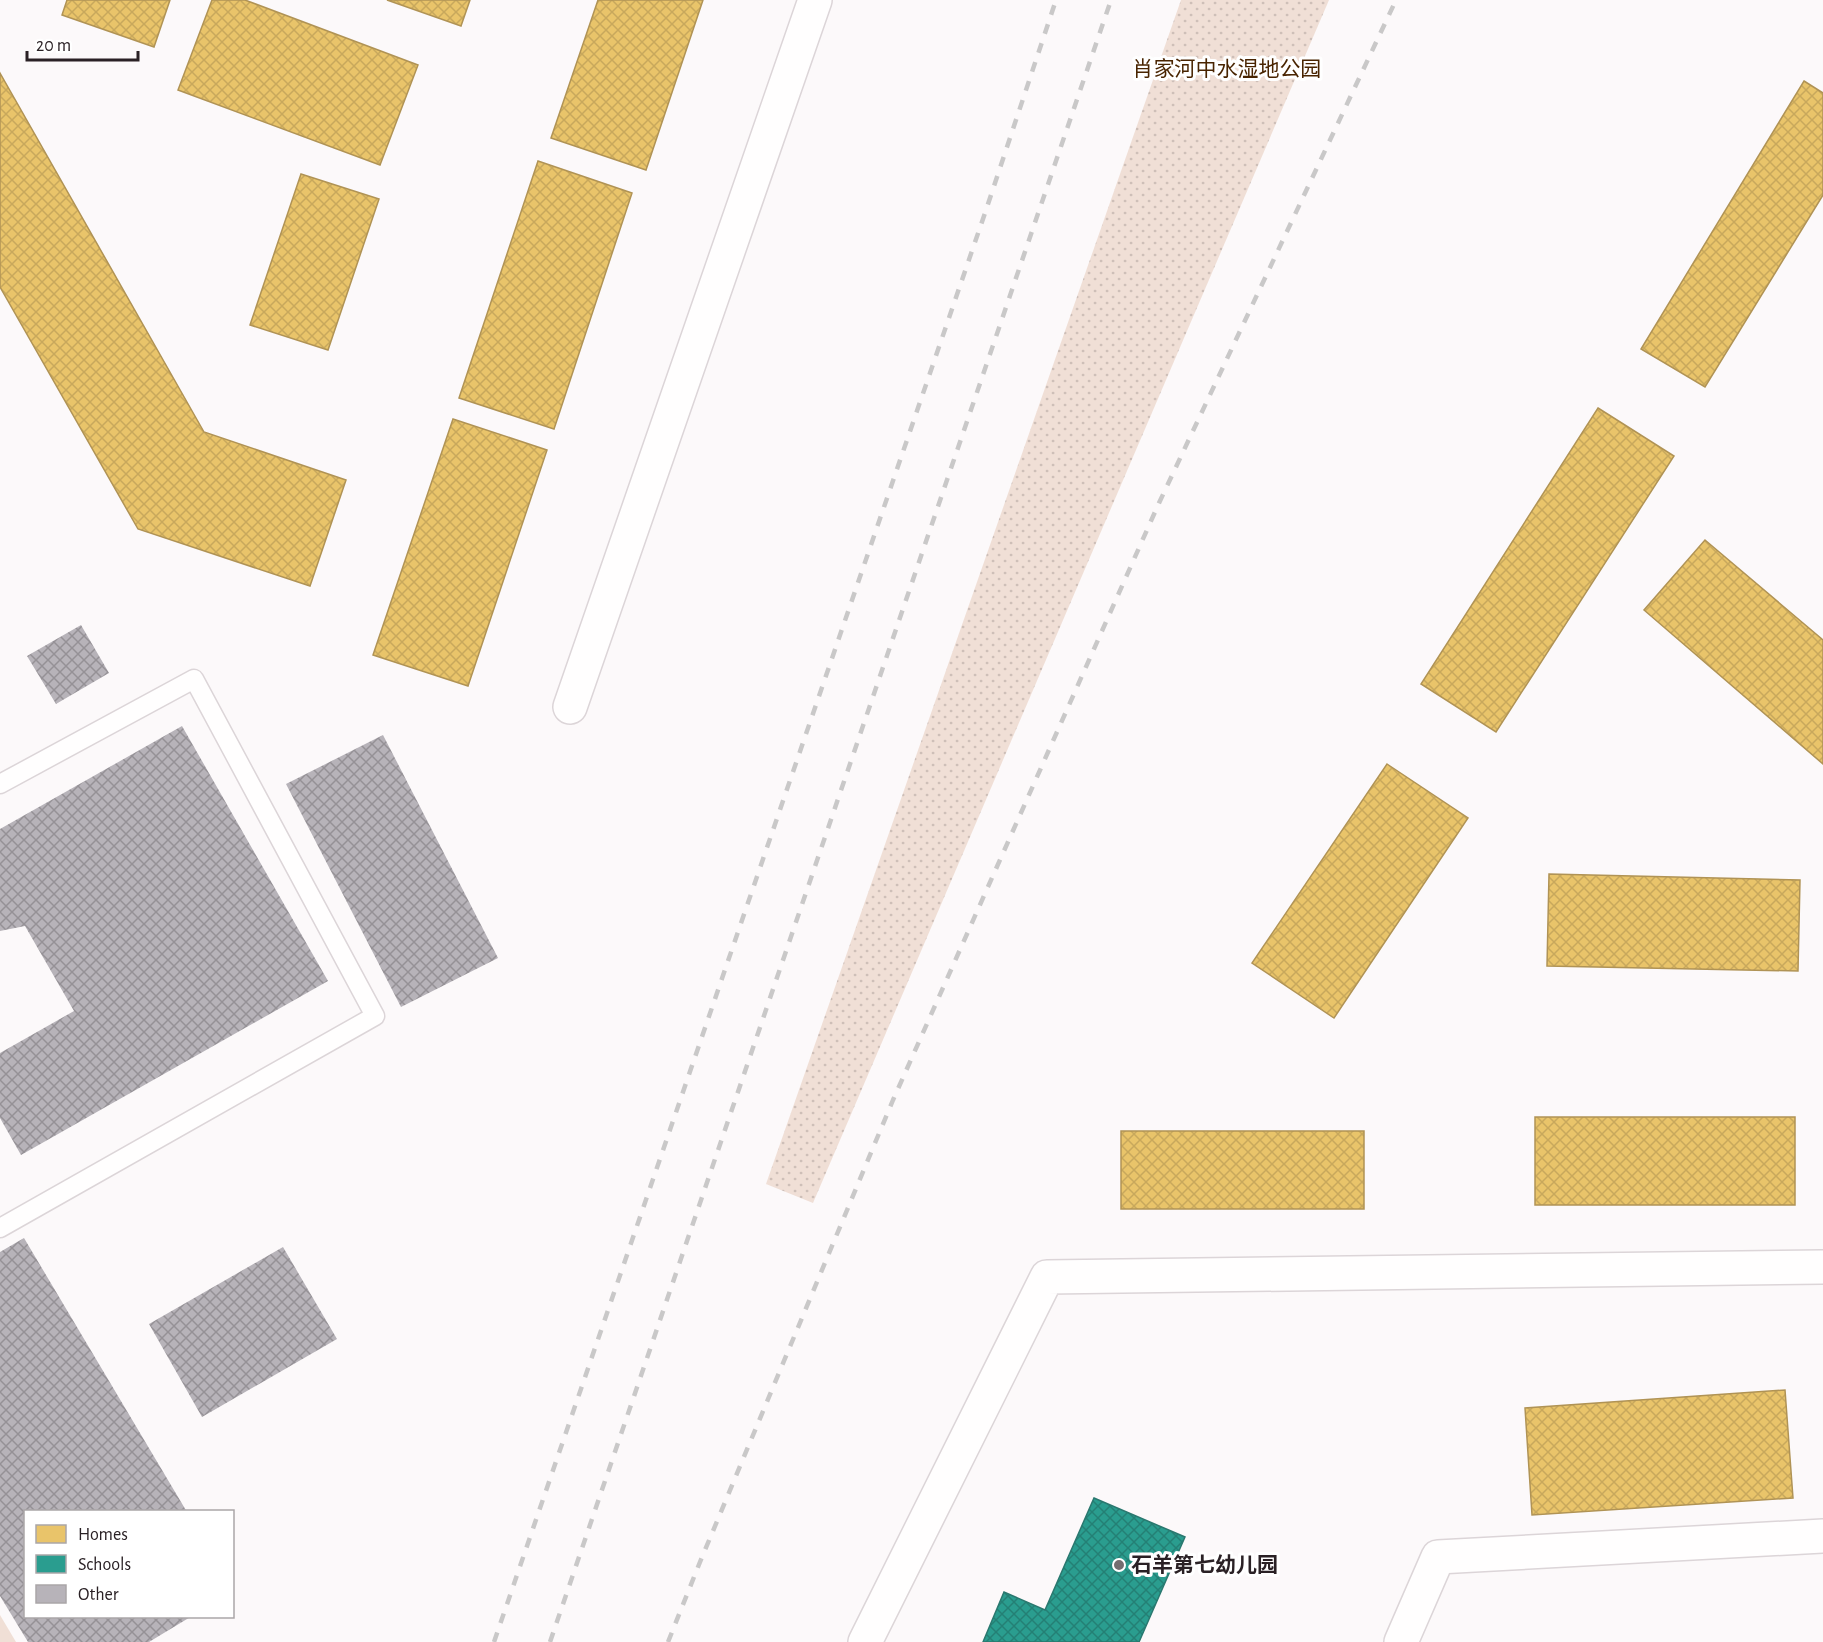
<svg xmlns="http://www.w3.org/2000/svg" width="1823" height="1642" viewBox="0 0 1823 1642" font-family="'Alegreya Sans','Noto Sans SC',sans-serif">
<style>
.grass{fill:url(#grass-dots)}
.garden{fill:#f0dfd6}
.homes{fill:url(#homes-cross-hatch);stroke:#b09355;stroke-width:1.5}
.schools{fill:url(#schools-cross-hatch);stroke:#2a786f;stroke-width:1.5}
.building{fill:url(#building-cross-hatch)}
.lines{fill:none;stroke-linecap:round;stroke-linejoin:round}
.service-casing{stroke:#dcd5d8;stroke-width:21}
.minor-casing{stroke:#dcd5d8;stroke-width:36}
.tertiary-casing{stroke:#dcd5d8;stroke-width:36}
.service{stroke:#fffefe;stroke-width:18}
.minor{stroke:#fffefe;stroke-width:33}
.tertiary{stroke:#fffefe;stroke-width:33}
.rail{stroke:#c9c8c8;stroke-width:4.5;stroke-dasharray:10 10;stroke-linecap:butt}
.poi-dot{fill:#746d70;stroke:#fff;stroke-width:2}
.labels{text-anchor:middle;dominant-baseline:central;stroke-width:6;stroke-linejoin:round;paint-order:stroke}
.park-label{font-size:21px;fill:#492401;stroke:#fff}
.poi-label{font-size:21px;font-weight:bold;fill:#2a2125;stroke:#fff;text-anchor:start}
</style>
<defs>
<pattern id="grass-dots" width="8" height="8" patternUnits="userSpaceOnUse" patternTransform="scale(1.5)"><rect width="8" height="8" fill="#f0dfd6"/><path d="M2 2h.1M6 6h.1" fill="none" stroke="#cebfb8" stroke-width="1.8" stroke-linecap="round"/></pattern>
<pattern id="homes-cross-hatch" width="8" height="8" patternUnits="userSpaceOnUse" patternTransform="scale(1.5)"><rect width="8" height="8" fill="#e9c46a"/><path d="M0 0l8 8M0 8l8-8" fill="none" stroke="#c8a85c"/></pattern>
<pattern id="schools-cross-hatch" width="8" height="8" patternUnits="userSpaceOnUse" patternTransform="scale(1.5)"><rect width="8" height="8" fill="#2a9d8f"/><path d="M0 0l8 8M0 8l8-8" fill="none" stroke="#248075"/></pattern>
<pattern id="building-cross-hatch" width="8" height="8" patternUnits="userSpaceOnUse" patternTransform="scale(1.5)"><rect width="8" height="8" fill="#b7b3b9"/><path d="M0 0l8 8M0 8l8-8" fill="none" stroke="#959196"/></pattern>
</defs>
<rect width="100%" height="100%" fill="#fcf9fa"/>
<path class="grass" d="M1181,0H1329L813,1203L766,1184Z"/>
<path class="garden" d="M0,1615L16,1642H0Z"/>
<path class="homes" d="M67,0H170L154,47L62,15Z
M212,0H245L418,65L380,165L178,90Z
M387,0H470L461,26Z
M598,0H703L646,170L551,138Z
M0,73L204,432L346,480L310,586L138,529L0,287Z
M1804,81L1823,93V195L1705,387L1641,349Z
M538,161L632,193L554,429L459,398Z
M301,174L379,199L328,350L250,325Z
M1598,408L1674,456L1496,732L1421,684Z
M453,419L547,450L468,686L373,655Z
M1705,540L1823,640V764L1644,610Z
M1387,764L1468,818L1334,1018L1252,963Z
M1549,874L1800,880L1798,971L1547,966Z
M1535,1117H1795V1205H1535Z
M1121,1131H1364V1209H1121Z
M1785,1390L1793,1498L1532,1515L1525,1408Z"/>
<path class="schools" d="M1094,1498L1185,1537L1139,1642H983L1004,1592L1045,1610Z"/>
<path class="building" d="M81,625L109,673L56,704L27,656Z
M182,726L328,981L21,1155L0,1118V1053L74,1011L25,926L0,931V829Z
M383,735L498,958L401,1007L286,784Z
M24,1238L187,1512H26V1616H192L149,1642H28L0,1596V1252Z
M283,1247L337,1339L202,1417L149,1324Z"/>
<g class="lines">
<g class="service-casing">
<path id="service" d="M0,784L194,679L375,1016L0,1228"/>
</g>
<g class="minor-casing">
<path id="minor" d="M865,1642L1047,1277L1823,1267
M1401,1642L1438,1557L1823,1536"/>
</g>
<g class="tertiary-casing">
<path id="tertiary" d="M570,707L815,0"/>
</g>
<use href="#service" class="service"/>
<use href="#minor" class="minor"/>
<use href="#tertiary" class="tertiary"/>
<path class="rail" d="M494,1642L985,213L1056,0
M550,1642L1111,0
M668,1642L700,1562L893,1100L1159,503L1396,0"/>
</g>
<circle class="poi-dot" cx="1119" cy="1565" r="6"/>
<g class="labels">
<g class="park-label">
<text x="1227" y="69">肖家河中水湿地公园</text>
</g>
<g class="poi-label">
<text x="1131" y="1565">石羊第七幼儿园</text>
</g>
</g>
<rect x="24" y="1510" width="210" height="108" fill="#ffffff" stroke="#aaa6a8" stroke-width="1.5"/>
<rect x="36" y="1525" width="30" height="18" fill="#e9c46a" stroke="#aaa6a8" stroke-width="1.5"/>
<text x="78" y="1540" font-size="18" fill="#2a2125">Homes</text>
<rect x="36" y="1555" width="30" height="18" fill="#2a9d8f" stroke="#aaa6a8" stroke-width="1.5"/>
<text x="78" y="1570" font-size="18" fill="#2a2125">Schools</text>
<rect x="36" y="1585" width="30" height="18" fill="#b7b3b9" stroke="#aaa6a8" stroke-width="1.5"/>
<text x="78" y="1600" font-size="18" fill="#2a2125">Other</text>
<path d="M27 51v9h111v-9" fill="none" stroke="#2a2125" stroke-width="3"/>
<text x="36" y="51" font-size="18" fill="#2a2125" stroke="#ffffff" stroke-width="4.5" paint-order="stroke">20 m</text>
</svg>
